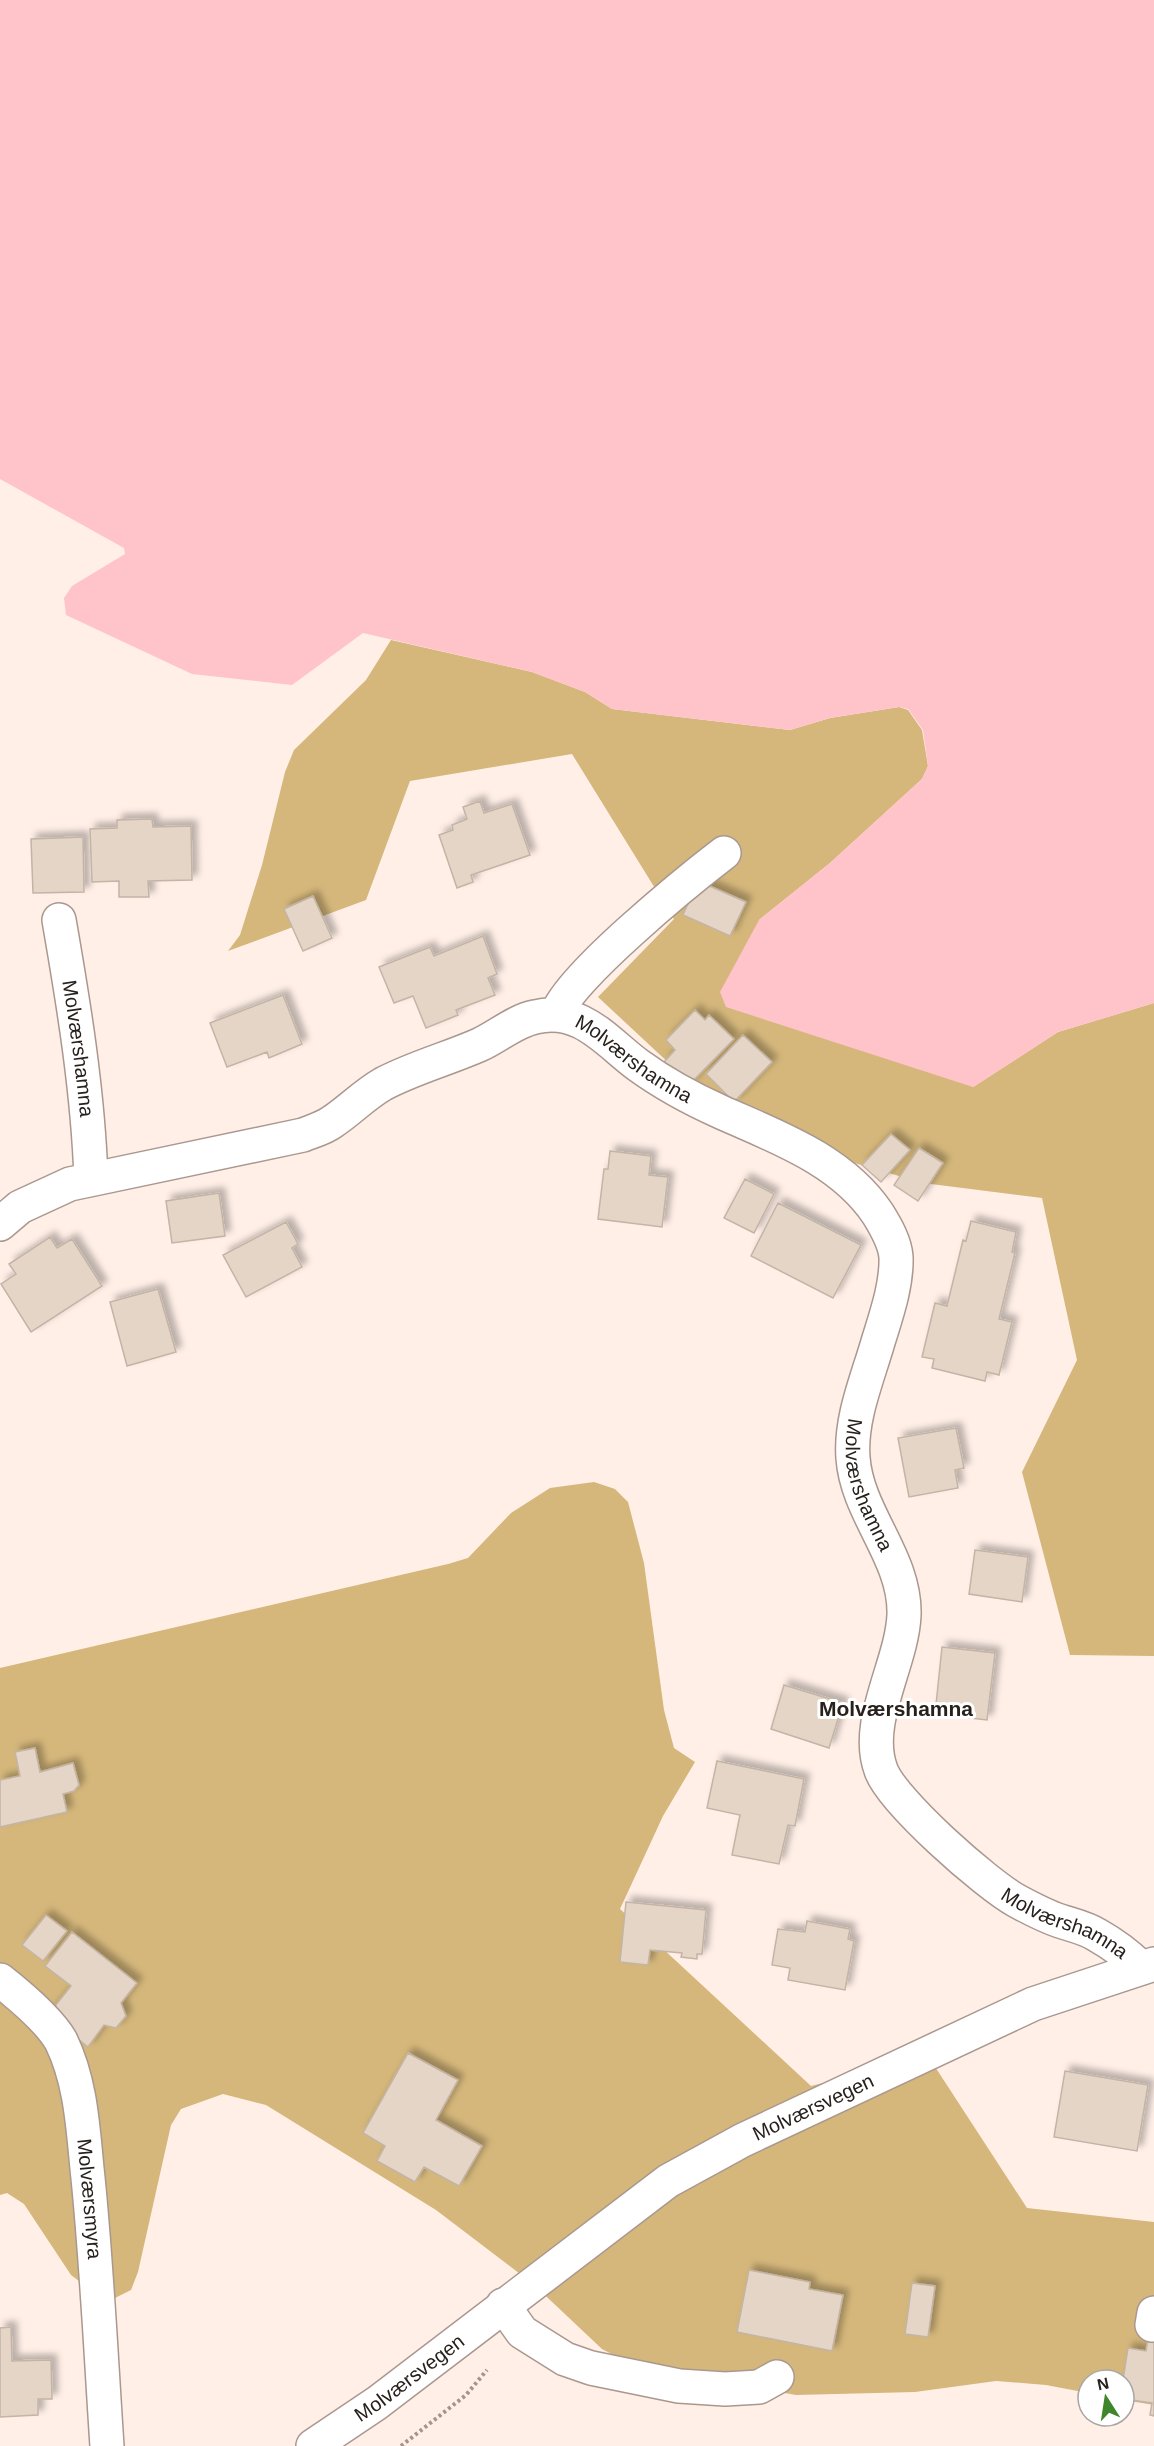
<svg xmlns="http://www.w3.org/2000/svg" width="1154" height="2446" viewBox="0 0 1154 2446" font-family="Arial,sans-serif">
<style>
.forest{fill:#d5b77b}
.water{fill:#ffc3ca}
.building{fill:#e4d5c6;stroke:#c3b4a6;stroke-width:1.5;filter:url(#shadow)}
.lines{fill:none;stroke-linecap:round;stroke-linejoin:round}
.minor-casing{stroke:#aa988f;stroke-width:36}
.path{stroke:#a1958e;stroke-width:4;stroke-dasharray:3 3;stroke-linecap:butt}
.minor{stroke:#fff;stroke-width:33}
.labels{text-anchor:middle;dominant-baseline:central;stroke-width:6;stroke-linejoin:round;paint-order:stroke}
.street-label{font-size:20px;fill:#27201c;stroke:#fff}
.neighbourhood-label{font-size:21px;font-weight:bold;fill:#27201c;stroke:#fff}
</style>
<defs>
<filter id="shadow"><feDropShadow dx="5.5" dy="-5.5" stdDeviation="3" flood-color="#0004"/></filter>
</defs>
<rect width="100%" height="100%" fill="#ffefe7"/>
<path class="forest" d="M391,640L532,672L585,692L612,709L790,730L830,718L899,707L908,710L922,730L928,766L922,779L830,863L759,920L973,1087L1058,1032L1154,1003V1656L1070,1655L1022,1472L1077,1360L1042,1198L923,1183L820,1153L672,1066L598,997L674,919L572,754L410,781L366,900L228,951L240,935L262,865L285,772L294,750L366,680Z
M594,1482L615,1489L628,1502L644,1563L664,1710L674,1748L695,1762L663,1816L620,1909L811,2086L928,2056L1027,2208L1154,2222V2405L1124,2400V2380H1088V2393L1046,2385L996,2381L915,2392L796,2395L671,2373L625,2361L602,2349L532,2283L436,2210L266,2105L223,2094L181,2109L171,2125L138,2272L131,2290L115,2298L92,2291L71,2275L24,2204L7,2193L0,2195V1668L448,1564L468,1558L511,1513L550,1488Z"/>
<path class="water" d="M0,0H1154V1003L1058,1032L973,1087L726,1007L720,992L759,920L830,863L922,779L928,766L923,730L908,709L899,707L830,718L790,730L612,709L585,692L532,672L363,633L292,685L192,674L66,615L64,598L72,586L125,554L124,548L0,479Z"/>
<path class="building" d="M480,801L484,813L512,804L530,855L471,875L473,882L457,888L439,835L453,830L452,825L467,819L463,807Z
M152,819L153,827L191,826L192,880L148,881L149,897H119V881L92,882L90,829L117,828V820Z
M83,837L84,892L33,893L31,839Z
M698,881L746,902L730,936L683,915Z
M313,896L332,938L303,951L284,909Z
M483,936L497,974L488,978L495,995L456,1010L458,1015L426,1028L413,996L394,1003L379,967L430,947L434,956Z
M283,995L302,1044L269,1058L267,1052L227,1067L210,1023Z
M695,1010L705,1020L709,1015L734,1039L688,1086L664,1062L675,1050L666,1040Z
M743,1035L772,1062L734,1102L706,1074Z
M891,1134L910,1150L881,1182L862,1165Z
M919,1148L943,1163L918,1201L894,1185Z
M610,1151L651,1156L649,1175L668,1177L662,1227L598,1219L604,1169H608Z
M745,1179L774,1194L754,1233L724,1218Z
M219,1193L225,1236L172,1243L166,1201Z
M778,1203L861,1245L833,1298L751,1256Z
M971,1221L1016,1232L1012,1252L1015,1253L999,1319L1012,1322L999,1375L987,1372L985,1381L932,1368L934,1359L922,1357L935,1303L947,1306L963,1240L966,1241Z
M286,1222L298,1244L292,1248L302,1267L246,1297L223,1255Z
M50,1237L57,1248L72,1239L102,1286L31,1332L1,1284L16,1274L9,1264Z
M158,1289L176,1352L127,1366L110,1302Z
M956,1428L964,1468L955,1470L958,1488L909,1497L898,1438Z
M975,1550L1028,1557L1022,1602L969,1594Z
M942,1647L995,1653L987,1720L935,1714Z
M784,1685L843,1703L829,1748L771,1729Z
M35,1748L40,1772L73,1763L79,1785L74,1791L63,1794L67,1812L0,1827V1780L20,1776L15,1752Z
M717,1761L804,1779L795,1826L788,1825L779,1864L732,1855L740,1815L707,1808Z
M626,1902L706,1910L702,1954H697V1959L681,1957L682,1953L650,1950L648,1965L620,1962Z
M46,1915L67,1931L43,1961L22,1945Z
M807,1921L850,1929L848,1939L854,1941L845,1990L788,1980L790,1968L772,1965L778,1929L805,1932Z
M72,1932L137,1983L121,2003L126,2016L116,2028L104,2025L88,2047L48,2015L71,1986L45,1966Z
M408,2053L458,2080L436,2120L482,2146L459,2186L424,2167L415,2182L377,2161L385,2146L363,2133Z
M1065,2071L1148,2085L1137,2151L1054,2137Z
M749,2270L810,2282L809,2289L843,2295L832,2351L737,2332Z
M912,2283L935,2286L928,2337L905,2334Z
M11,2327L12,2361L51,2360L52,2399H38V2415L0,2417V2328Z
M1149,2332H1154V2416L1150,2415L1152,2403L1124,2399L1123,2380L1128,2348L1146,2351Z"/>
<g class="lines">
<g class="minor-casing">
<g id="minor">
<path id="s1" d="M59,920C74,1006 88,1092 91,1179"/>
<path d="M557,1014C567,979 690,879 724,853"/>
<path id="s2" d="M0,1224L20,1207L70,1184L303,1135C313,1131 324,1128 332,1122C350,1110 364,1095 383,1084C413,1068 447,1059 479,1045C497,1037 515,1021 535,1017C551,1013 567,1015 581,1022C602,1032 619,1051 638,1065C664,1084 692,1099 721,1112C777,1137 842,1160 878,1214C886,1227 895,1242 896,1257C897,1285 886,1316 878,1342C867,1380 850,1419 853,1458C857,1514 906,1558 904,1615C902,1664 863,1722 881,1770C892,1801 986,1884 1017,1901C1030,1908 1045,1916 1060,1921C1072,1925 1086,1928 1097,1935C1113,1944 1128,1955 1141,1968"/>
<path id="s3" d="M0,1980C19,1995 49,2020 61,2041C82,2084 83,2132 88,2178C97,2267 101,2357 107,2446"/>
<path d="M503,2305L522,2332L565,2359L591,2368L679,2386L725,2389L759,2387L777,2377"/>
<path d="M1152,2325L1154,2313"/>
<path id="s4" d="M313,2446L377,2403L668,2181L743,2140L1033,2004L1154,1964"/>
</g>
</g>
<path class="path" d="M401,2446L466,2395L487,2370"/>
<use href="#minor" class="minor"/>
</g>
<g class="labels">
<g class="street-label">
<text stroke="none"><textPath href="#s1" startOffset="130">Molværshamna</textPath></text>
<text stroke="none"><textPath href="#s2" startOffset="693">Molværshamna</textPath></text>
<text stroke="none"><textPath href="#s2" startOffset="1269">Molværshamna</textPath></text>
<text stroke="none"><textPath href="#s2" startOffset="1808">Molværshamna</textPath></text>
<text stroke="none"><textPath href="#s4" startOffset="606">Molværsvegen</textPath></text>
<text stroke="none"><textPath href="#s3" startOffset="248">Molværsmyra</textPath></text>
<text stroke="none"><textPath href="#s4" startOffset="118">Molværsvegen</textPath></text>
</g>
<g class="neighbourhood-label">
<text x="896" y="1708">Molværshamna</text>
</g>
</g>
<g transform="translate(1106 2398) rotate(348)"><circle r="28" fill="#ffffff" stroke="#a9a6a4" stroke-width="1.5"/>
<path d="M0-4.5L10 22L0 15L-10 22Z" fill="#3f852b"/>
<text y="-9" font-size="16" font-weight="bold" text-anchor="middle" fill="#27201c">N</text>
</g>
</svg>
